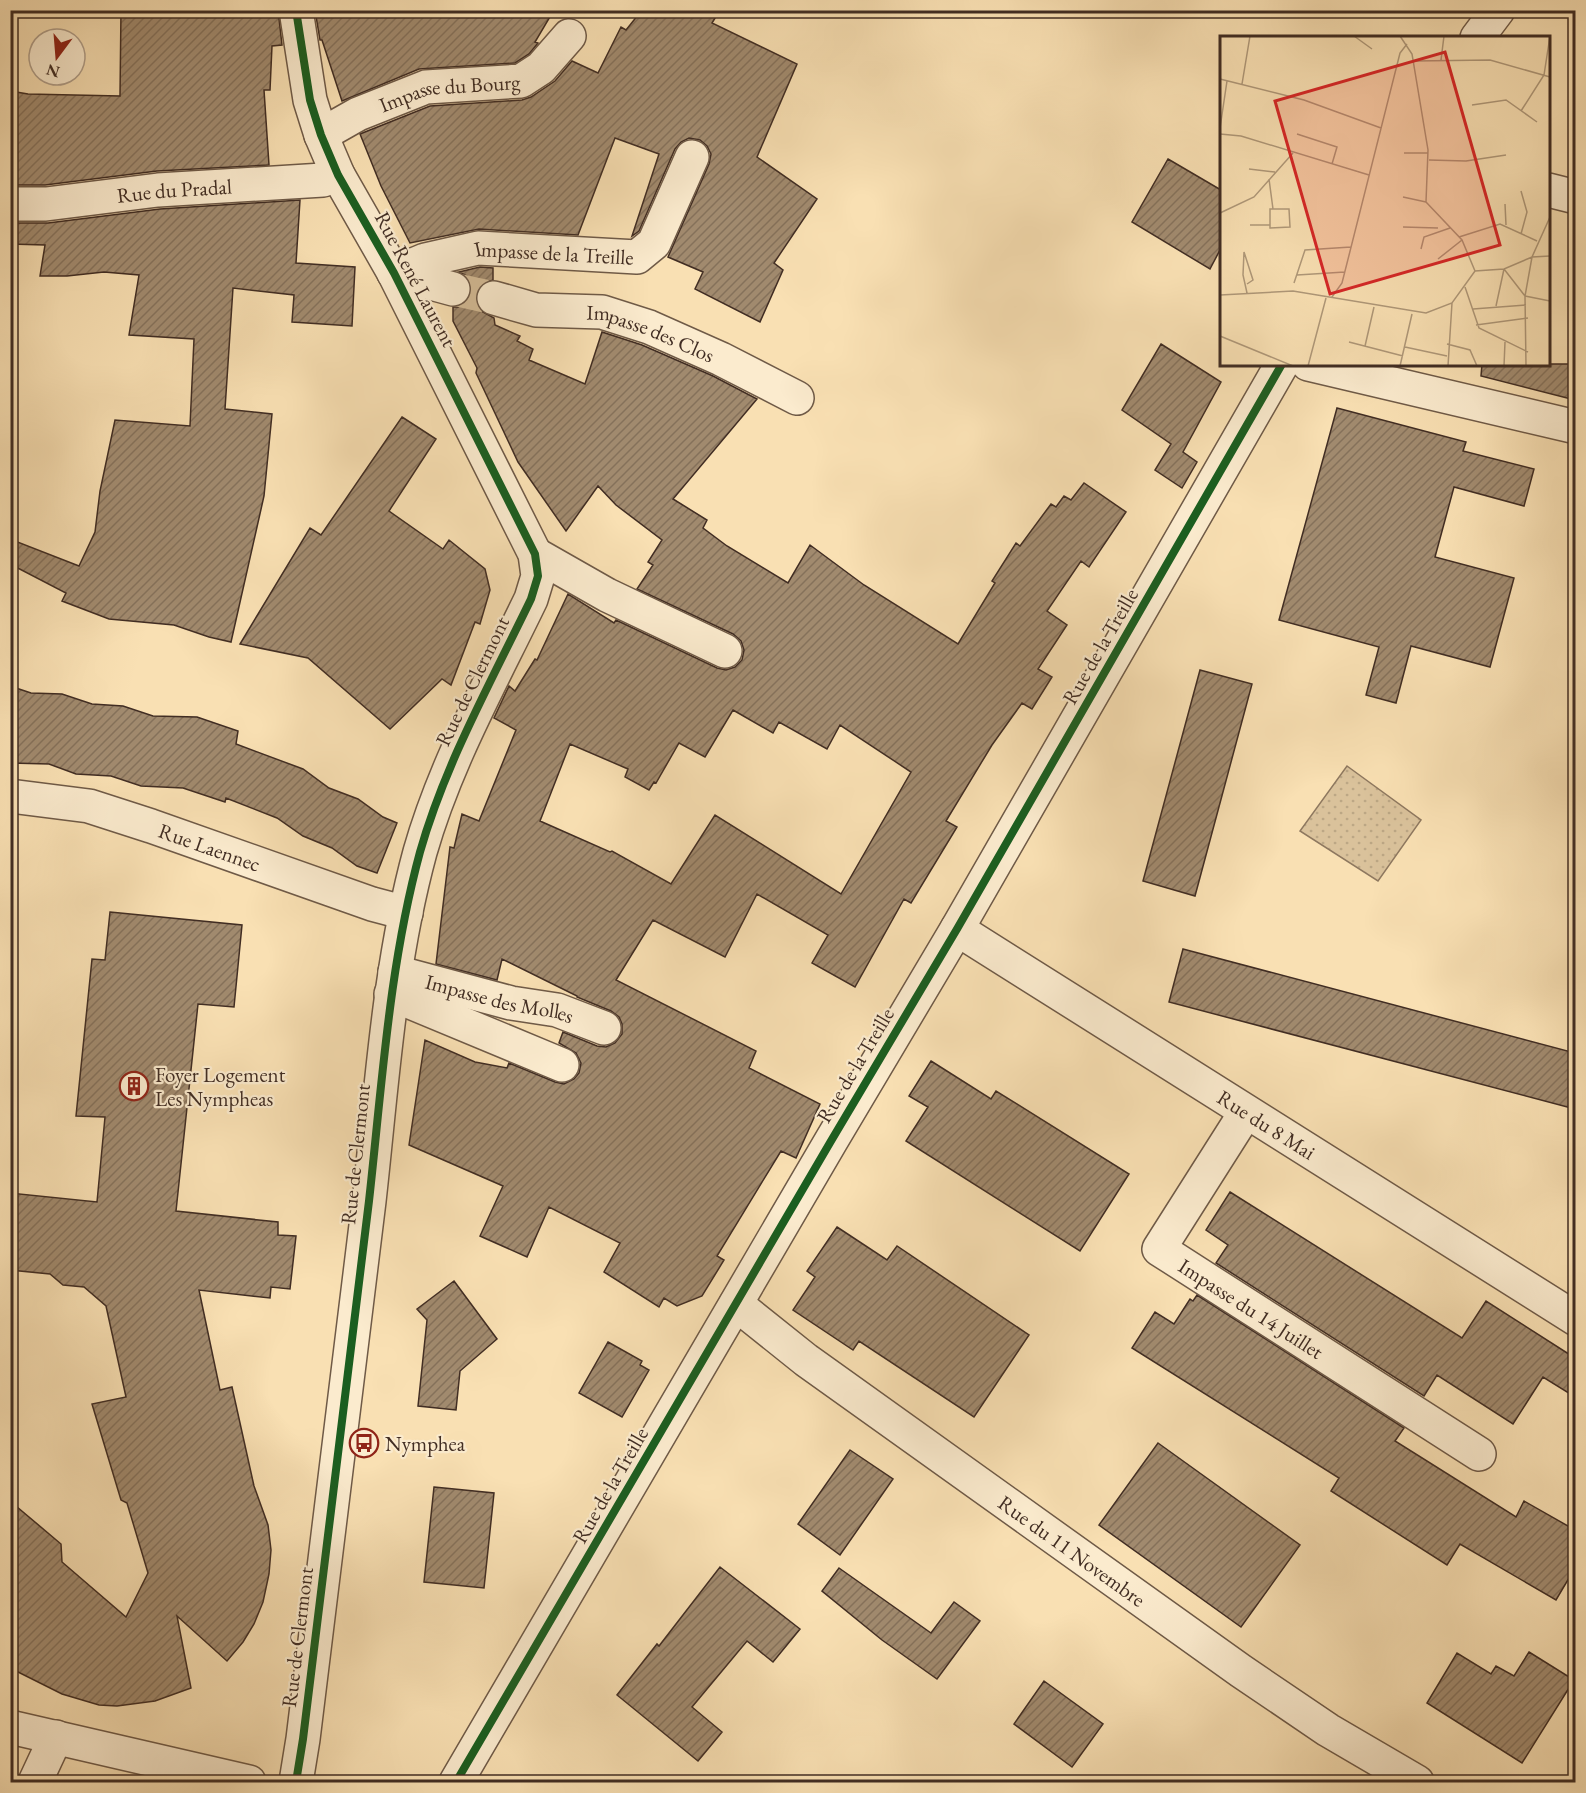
<svg xmlns="http://www.w3.org/2000/svg" width="1586" height="1793" viewBox="0 0 1586 1793" font-family="'EB Garamond',serif">
<style>
.park{fill:url(#park-dots);stroke:#8e785f;stroke-width:1.5}
.building{fill:url(#building-hatch);stroke:#412d23;stroke-width:1.5;fill-rule:evenodd}
.lines{fill:none;stroke-linecap:round;stroke-linejoin:round}
.street-tunnel{stroke:#d4bc96;stroke-width:33;stroke-dasharray:33 16;stroke-linecap:butt}
.street-casing{stroke:#6f5a47;stroke-width:36}
.street{stroke:#fbebce;stroke-width:33}
.cycleway-casing{stroke:#fbebce;stroke-width:11}
.cycleway{stroke:#1b5e20;stroke-width:8}
.labels{text-anchor:middle;dominant-baseline:central;stroke-width:4.5;stroke-linejoin:round;paint-order:stroke}
.street-label{font-size:21px;fill:#412d23;stroke:#fbebce}
.poi-label{font-size:21px;fill:#412d23;stroke:#fbebce;text-anchor:start}
.inset-road{fill:none;stroke:#af9879;stroke-width:1.5}
.view{fill:#d62828;fill-opacity:0.15;stroke:#d62828;stroke-width:3}
.inset-edge{fill:none;stroke:#412d23;stroke-width:3}
</style>
<defs>
<pattern id="park-dots" width="8" height="8" patternUnits="userSpaceOnUse" patternTransform="scale(1.5)"><rect width="8" height="8" fill="#dac29b"/><path d="M2 2h.1M6 6h.1" fill="none" stroke="#bca785" stroke-width="1.8" stroke-linecap="round"/></pattern>
<pattern id="building-hatch" width="6" height="6" patternUnits="userSpaceOnUse" patternTransform="scale(1.5)"><rect width="6" height="6" fill="#a18a6e"/><path d="M-1 1l2-2M0 6l6-6M5 7l2-2" fill="none" stroke="#85715a"/></pattern>
</defs>
<rect width="100%" height="100%" fill="#f9e0b3"/>
<filter id="stains"><feTurbulence type="fractalNoise" baseFrequency=".00333" numOctaves="4"/><feColorMatrix values="0 0 0 0 .2 0 0 0 0 .09 0 0 0 0 .02 0 0 0 .5 -.17"/></filter>
<radialGradient id="worn" r=".72"><stop offset=".6" stop-color="#630" stop-opacity="0"/><stop offset="1" stop-color="#630" stop-opacity=".3"/></radialGradient>
<path class="park" d="M1347,766L1421,820L1378,881L1300,831Z"/>
<path class="building" d="M121,10H278L282,45L272,46L270,90H264L269,165L157,171L45,185H10V91L28,94L120,96Z
M315,10H554L535,42L538,43L529,54L515,63L419,69L342,101L322,40H320Z
M642,10H720L712,23L797,64L757,157L817,199L774,263L783,270L760,322L695,289L703,272L668,257L709,164L711,154L707,146L700,140L689,138L681,142L675,149L639,231L632,236L659,154L615,138L578,235L479,229L410,243L381,186L360,134L430,106L522,100L531,97L555,81L572,61L598,73L621,27L626,30Z
M1168,159L1221,190V248L1210,269L1132,222Z
M300,200L296,263L355,267L352,326L292,322L294,295L233,288L225,409L272,414L264,496L231,642L209,637L174,625L109,619L62,601L66,593L10,564V539L79,566L95,532L100,491L115,420L190,426L194,339L129,335L139,275L104,272L67,276H40L45,245L10,244V223H48L160,209Z
M480,267L493,268V280L481,285L476,293V303L481,311L494,318L495,325L520,336L517,341L533,349L529,360L585,384L602,332L642,345L713,376L757,399L673,499L707,520L703,528L727,546L788,583L810,545L864,585L958,644L995,583L992,581L1016,543L1020,546L1051,504L1056,507L1064,496L1071,500L1084,483L1126,512L1089,567L1081,561L1047,611L1067,625L1038,669L1052,677L1032,709L1022,703L992,745L946,821L957,827L911,903L904,899L855,987L812,963L828,935L757,894L725,957L653,920L616,980L756,1051L749,1068L820,1104L796,1158L781,1151L717,1256L724,1260L702,1296L677,1306L664,1298L659,1307L604,1272L620,1243L549,1207L527,1257L480,1236L503,1186L409,1145L425,1040L475,1062L507,1068L509,1063L555,1082L564,1084L574,1079L579,1073L581,1063L576,1053L559,1043L563,1032L597,1046L606,1047L615,1043L622,1034V1024L619,1017L611,1011L577,997V996L502,959L497,980L436,964L450,847L454,848L462,814L479,821L516,730L494,718L509,686L515,691L535,659L537,660L568,594L614,623L616,620L717,668L726,670L735,667L742,660L744,650L741,641L733,634L637,589L653,565L648,562L662,540L616,505L598,486L566,531L518,462L476,373L477,368L453,321V307H458L466,303L471,293V284L467,276L459,272ZM733,710L773,733L779,722L827,749L840,725L911,772L841,894L715,815L671,884L612,851L610,852L540,821L570,744L628,769L625,777L649,790L654,782L656,783L679,743L705,757Z
M1161,344L1221,382L1183,452L1197,462L1182,488L1155,470L1171,444L1122,410Z
M1482,364H1575V400L1481,376Z
M1337,408L1466,442L1463,451L1534,469L1524,506L1454,487L1435,557L1514,578L1490,667L1411,646L1396,703L1366,695L1379,647L1279,620Z
M402,417L436,439L389,511L443,549L449,540L485,569L490,590L480,624L475,622L451,685L442,679L390,729L308,658L240,644L310,528L321,535Z
M1200,670L1252,684L1195,896L1143,881Z
M10,686L31,693L62,694L92,704L123,706L153,716L197,717L238,731L236,744L303,769L329,788L358,799L383,817L397,823L377,873L357,866L332,848L303,836L277,818L226,798L225,802L183,788L141,786L111,776L76,774L49,764L10,763Z
M110,912L242,925L234,1007L198,1004L176,1211L278,1222V1235L296,1236L290,1289L271,1287L270,1298L199,1290L220,1390L232,1387L254,1486L268,1525L271,1550L269,1574L263,1602L254,1624L243,1642L227,1661L177,1616L191,1688L155,1701L117,1706L99,1705L62,1694L10,1668V1501L61,1544L62,1562L126,1617L148,1573L127,1503L121,1500L92,1404L126,1397L106,1306L84,1287L63,1285L50,1274L10,1270V1193L97,1202L105,1117L76,1116L92,959L105,960Z
M1183,949L1575,1053V1109L1169,1002Z
M931,1061L991,1099L996,1091L1129,1174L1080,1251L906,1141L928,1107L909,1096Z
M1230,1192L1462,1338L1486,1301L1575,1358V1397L1543,1377L1513,1424L1437,1375L1424,1396L1216,1263L1228,1245L1206,1230Z
M837,1227L887,1260L897,1246L1029,1335L974,1417L859,1341L853,1350L793,1310L815,1277L807,1271Z
M454,1281L497,1339L460,1371L456,1410L418,1406L427,1320L417,1309Z
M1197,1295L1404,1428L1395,1441L1516,1517L1524,1501L1575,1530V1568L1556,1600L1460,1544L1447,1565L1331,1491L1339,1478L1132,1348L1155,1312L1174,1324L1190,1299L1193,1301Z
M608,1342L642,1361L640,1365L649,1370L622,1417L579,1393Z
M1158,1443L1300,1545L1241,1627L1099,1525Z
M850,1450L893,1479L840,1555L798,1524Z
M434,1487L494,1493L484,1588L424,1582Z
M720,1567L800,1629L773,1662L747,1641L692,1707L722,1732L698,1761L617,1695L657,1644L659,1646Z
M839,1568L931,1633L954,1602L980,1621L937,1679L882,1640L822,1591Z
M1529,1652L1574,1680L1522,1763L1427,1703L1457,1653L1491,1674L1496,1666L1514,1676Z
M1044,1681L1103,1724L1072,1767L1014,1724Z"/>
<g class="lines">
<path class="street-tunnel" d="M453,289L494,298"/>
<g class="street-casing">
<g id="street">
<path d="M1477,38L1498,10"/>
<path id="s1" d="M321,135L358,114L426,87L521,81L541,68L569,36"/>
<path d="M1548,190L1576,197"/>
<path id="s2" d="M10,204H46L158,190L323,180L338,175"/>
<path id="s3" d="M394,273L425,260L478,248L637,257L654,243L692,157"/>
<path d="M394,273L453,289"/>
<path id="s4" d="M494,298L536,310L602,312L649,327L721,359L797,398"/>
<path d="M1308,364L1576,427"/>
<path d="M535,554L607,595L725,651"/>
<path id="s5" d="M10,796L89,806L151,826L372,904L406,913"/>
<path id="s6" d="M957,929L1576,1319"/>
<path id="s7" d="M395,972L511,1003L557,1010L604,1028"/>
<path d="M391,994L562,1065"/>
<path id="s8" d="M1246,1112L1159,1249L1479,1454"/>
<path id="s9" d="M736,1304L806,1360L1241,1671L1328,1730L1417,1782"/>
<path d="M10,1727L249,1782"/>
<path d="M35,1782L56,1737"/>
<path d="M296,1782L303,1739C325,1560 348,1381 369,1201C382,1085 389,966 420,852C445,764 491,682 531,599L538,576L535,554L394,273L338,175L321,135L310,100L296,10"/>
<path d="M456,1782L831,1141L957,929L1282,364"/>
</g>
</g>
<use href="#street" class="street"/>
<g class="cycleway-casing">
<path id="cycleway" d="M296,1782L303,1739C325,1560 348,1381 369,1201C382,1085 389,966 420,852C445,764 491,682 531,599L538,576L535,554L394,273L338,175L321,135L310,100L296,10
M456,1782L831,1141L957,929L1282,364"/>
</g>
<use href="#cycleway" class="cycleway"/>
</g>
<defs>
<g id="building-ring" transform="scale(1.5)"><circle r="9.5" fill="#fbebce" stroke="#8f2418" stroke-width="1.5"/><path d="M-4-6H4V6H1V3H-1V6H-4ZM-2.5-4.3h1.7v1.8h-1.7ZM.8-4.3h1.7v1.8H.8ZM-2.5-1h1.7V.8h-1.7ZM.8-1h1.7V.8H.8Z" fill="#8f2418"/></g>
<g id="bus-ring" transform="scale(1.5)"><circle r="9.5" fill="#fbebce" stroke="#8f2418" stroke-width="1.5"/><path d="M-5-6H5V4H4V6H2V4H-2V6H-4V4H-5ZM-3.5-4V0h7V-4ZM-3.5 1.2v1.5H-2V1.2ZM2 1.2v1.5H3.5V1.2Z" fill="#8f2418"/></g>
</defs>
<g fill-rule="evenodd">
<use href="#building-ring" x="134" y="1086"/>
<use href="#bus-ring" x="364" y="1443"/>
</g>
<g class="labels">
<g class="street-label">
<text stroke="none"><textPath href="#s1" startOffset="138">Impasse du Bourg</textPath></text>
<text stroke="none"><textPath href="#s2" startOffset="165">Rue du Pradal</textPath></text>
<text stroke="none"><textPath href="#s3" startOffset="164">Impasse de la Treille</textPath></text>
<text transform="translate(416 279) rotate(62)">Rue René Laurent</text>
<text stroke="none"><textPath href="#s4" startOffset="162">Impasse des Clos</textPath></text>
<text transform="translate(1100 646) rotate(-60)">Rue de la Treille</text>
<text transform="translate(472 681) rotate(-64)">Rue de Clermont</text>
<text stroke="none"><textPath href="#s5" startOffset="207">Rue Laennec</textPath></text>
<text stroke="none"><textPath href="#s7" startOffset="108">Impasse des Molles</textPath></text>
<text transform="translate(855 1065) rotate(-59)">Rue de la Treille</text>
<text stroke="none"><textPath href="#s6" startOffset="366">Rue du 8 Mai</textPath></text>
<text transform="translate(355 1154) rotate(-84)">Rue de Clermont</text>
<text stroke="none"><textPath href="#s8" startOffset="272">Impasse du 14 Juillet</textPath></text>
<text transform="translate(610 1485) rotate(-60)">Rue de la Treille</text>
<text stroke="none"><textPath href="#s9" startOffset="417">Rue du 11 Novembre</textPath></text>
<text transform="translate(297 1637) rotate(-83)">Rue de Clermont</text>
</g>
<g class="poi-label">
<text x="155" y="1074">Foyer Logement<tspan x="155" dy="24">Les Nympheas</tspan></text>
<text x="385" y="1443">Nymphea</text>
</g>
</g>
<g transform="translate(1220 36)">
<rect width="330" height="330" fill="#f9e0b3"/>
<path class="inset-road" d="M134,0L152,13M180,0L192,18L208,114L206,166M221,24L224,0M194,25L270,24L330,41M0,43L84,64L161,92M22,48L30,0M252,69L286,64L317,86M301,75L324,39L330,0M0,92L7,45M0,98L21,100L149,139M77,98L117,111L112,128M184,117H208M209,124L246,125L286,119M29,133L55,136M49,143L53,173M183,161L206,166M206,166L242,204L255,235M285,168L286,189M50,173H69L70,191L50,192ZM0,177L34,161L73,117M30,189H50M183,191L218,192M301,198L307,176L301,155M239,201L280,188L317,205M201,213L204,201L230,192M218,223L242,204M284,233L305,260M77,239L125,236M74,247L85,214L131,211M27,248L33,244L24,216L23,239L27,257M245,251L259,292L308,316M0,259L73,255L206,277L232,267L255,235L284,233L312,221L330,220M305,260L330,265M112,261L122,247L180,17L187,8M276,270L284,233M253,273L306,269M256,289L308,282M0,300L73,330M129,306L183,320M227,308L250,314L257,330M145,310L154,271M185,311L227,320M88,330L106,262M180,330L192,278M228,330L232,267M284,330L285,306M306,330L305,260L312,221L330,181"/>
<path class="view" d="M225,16L280,209L110,258L55,65Z"/>
<rect width="330" height="330" class="inset-edge"/>
</g>
<rect width="1586" height="1793" fill="none" stroke="#f9e0b3" stroke-width="36"/>
<rect x="12" y="12" width="1562" height="1769" fill="none" stroke="#412d23" stroke-width="3"/>
<rect x="18" y="18" width="1550" height="1757" fill="none" stroke="#412d23" stroke-width="1.5"/>
<g transform="translate(57 57) rotate(196)"><circle r="28" fill="#fbebce" stroke="#b19f8a" stroke-width="1.5"/>
<path d="M0-4.5L10 22L0 15L-10 22Z" fill="#8f2418"/>
<text y="-9" font-size="16" font-weight="bold" text-anchor="middle" fill="#412d23">N</text>
</g>
<rect width="100%" height="100%" filter="url(#stains)"/>
<rect width="100%" height="100%" fill="url(#worn)"/>
</svg>
